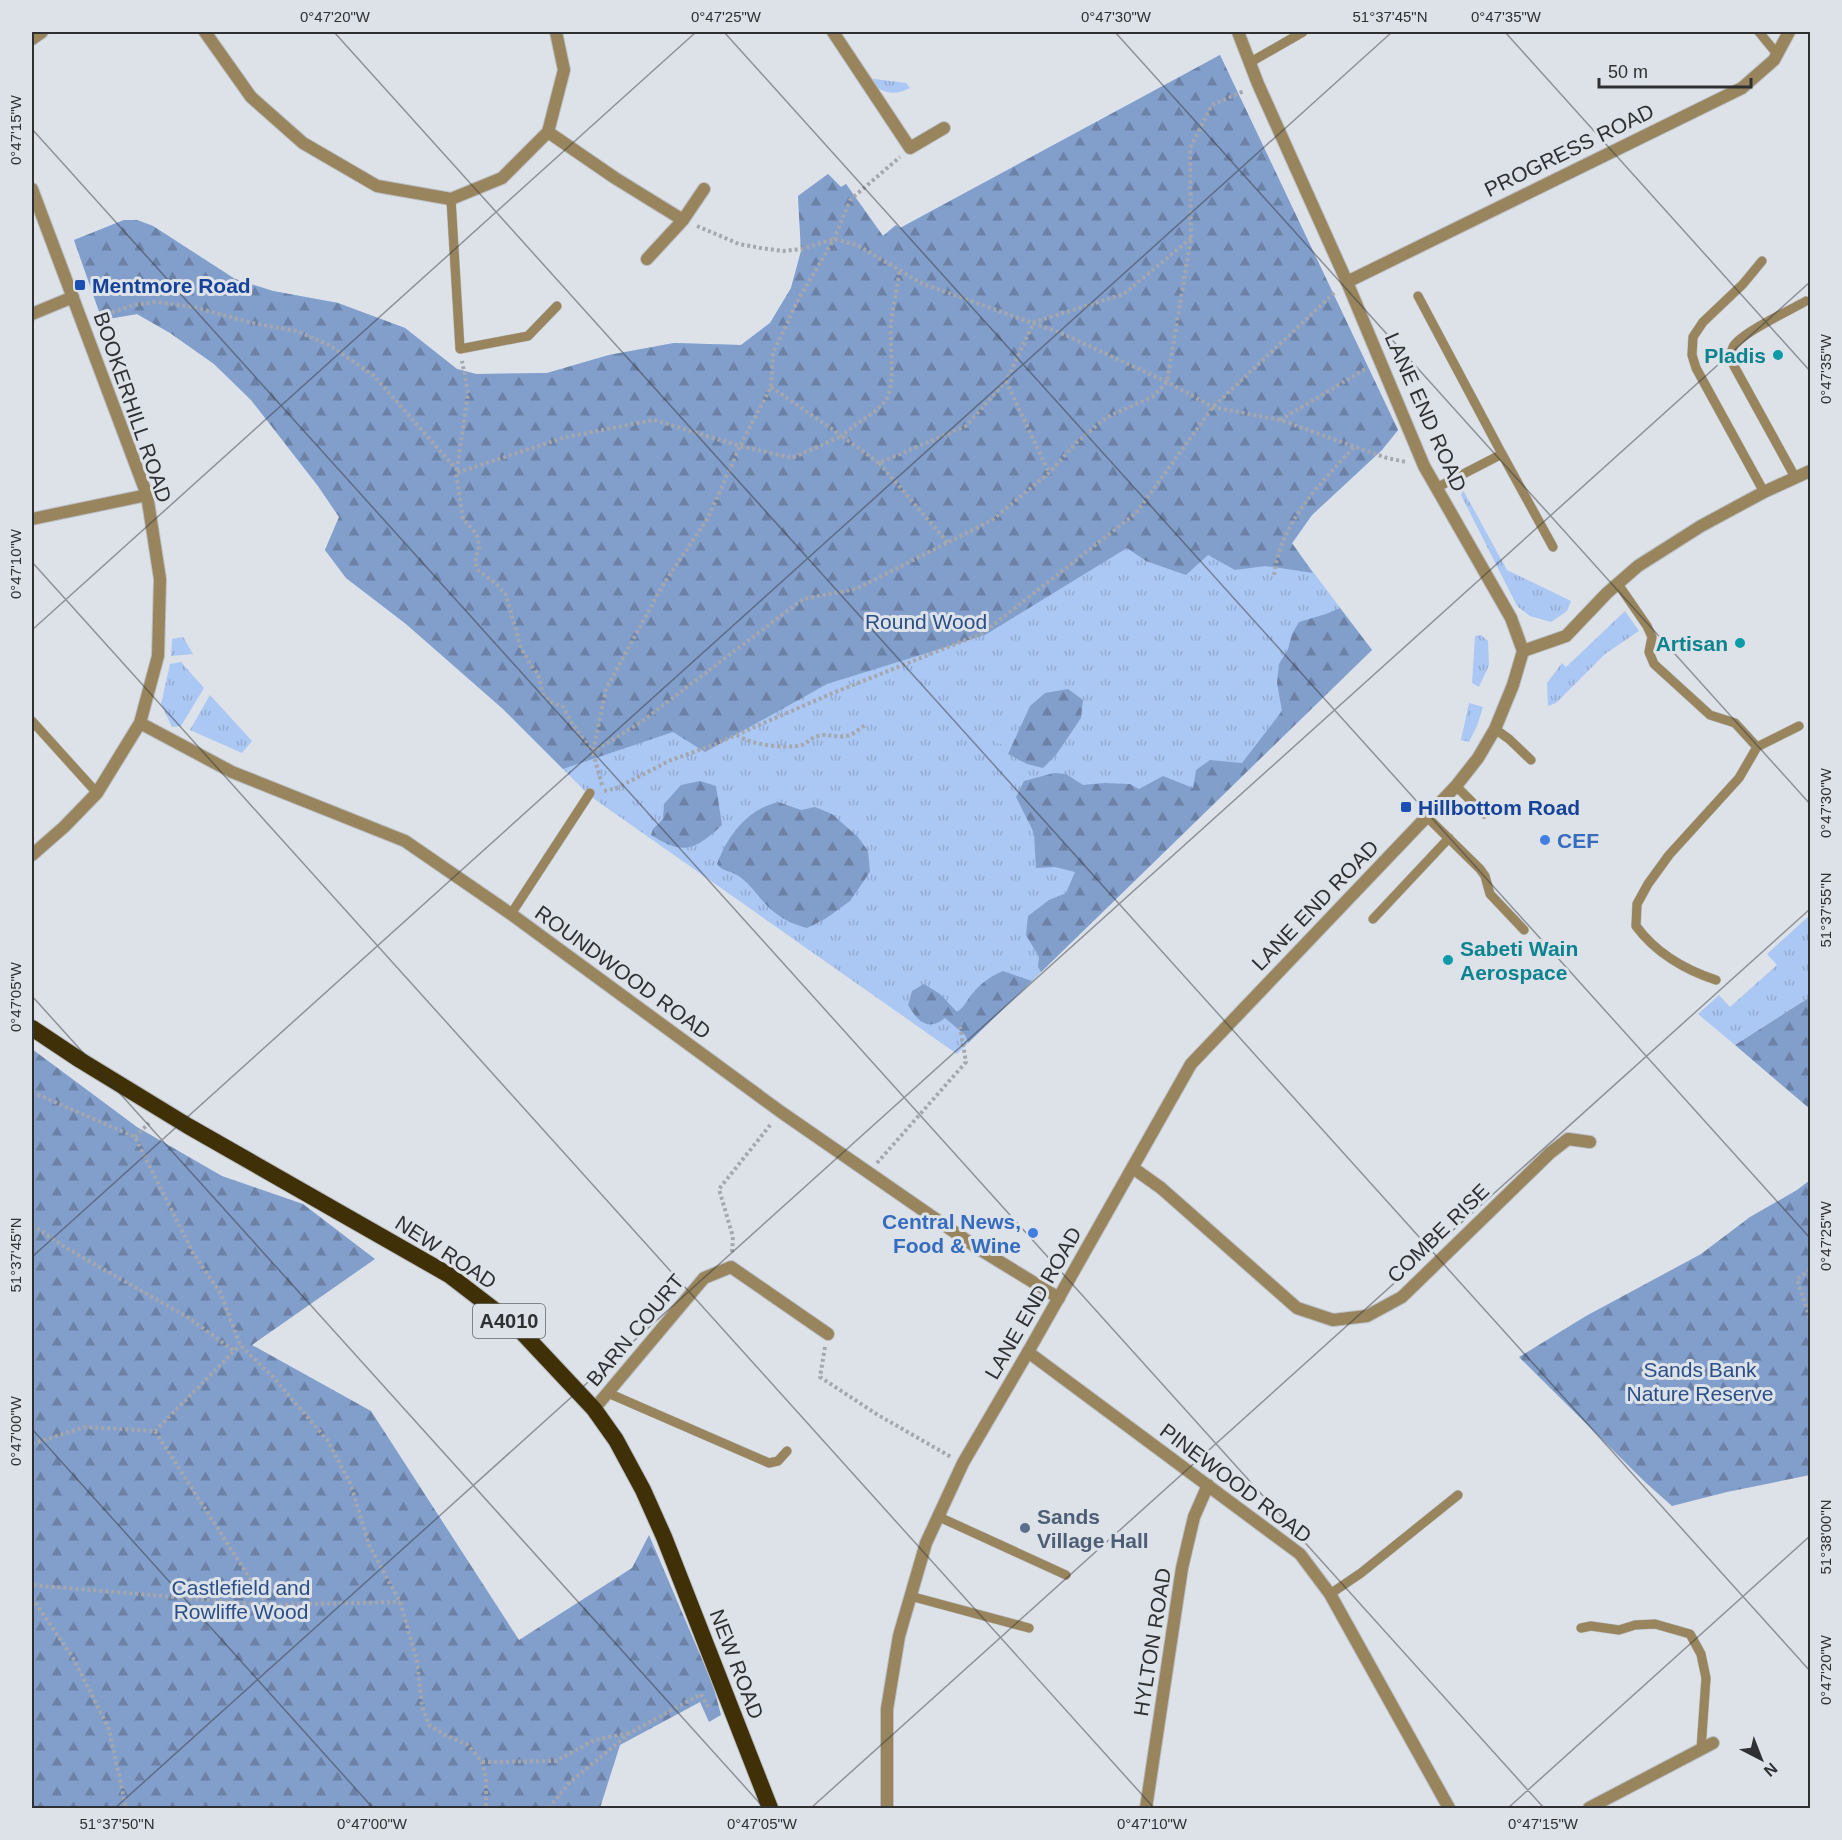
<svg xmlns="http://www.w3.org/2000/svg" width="1842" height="1840" viewBox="0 0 1842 1840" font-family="Helvetica,sans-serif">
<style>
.grass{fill:url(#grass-tufts)}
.forest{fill:url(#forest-firs)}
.pitch{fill:#abc7f3}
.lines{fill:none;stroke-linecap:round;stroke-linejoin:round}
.service-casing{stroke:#babec4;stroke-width:10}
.minor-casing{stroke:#babec4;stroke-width:14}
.tertiary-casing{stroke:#babec4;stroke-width:14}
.trunk-casing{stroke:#babec4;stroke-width:18}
.path{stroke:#a4a8ae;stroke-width:4;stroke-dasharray:3 3;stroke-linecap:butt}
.service{stroke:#98855d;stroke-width:9}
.minor{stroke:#98855d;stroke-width:12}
.tertiary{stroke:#98855d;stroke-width:12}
.trunk{stroke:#403007;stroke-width:16}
.ticks{fill:none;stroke:#2e3032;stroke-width:1.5;stroke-opacity:0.45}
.transit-dot{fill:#1a4fb4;stroke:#dde2e9;stroke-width:2}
.culture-dot{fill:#0f9aa8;stroke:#dde2e9;stroke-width:2}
.shop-dot{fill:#3f7fe0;stroke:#dde2e9;stroke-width:2}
.service-dot{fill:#5c6f8a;stroke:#dde2e9;stroke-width:2}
.labels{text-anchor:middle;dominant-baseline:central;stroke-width:6;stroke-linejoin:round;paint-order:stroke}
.shield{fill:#dde2e9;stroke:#626569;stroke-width:1.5}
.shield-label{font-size:20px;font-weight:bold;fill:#2e3032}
.street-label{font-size:21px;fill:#2e3032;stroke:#dde2e9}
.transit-label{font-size:21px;font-weight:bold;fill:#164399;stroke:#dde2e9;text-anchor:start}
.culture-label{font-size:21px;font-weight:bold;fill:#0d838f;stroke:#dde2e9;text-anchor:end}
.park-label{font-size:21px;fill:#2a4e87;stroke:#dde2e9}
.shop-label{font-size:21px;font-weight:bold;fill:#366cbe;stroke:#dde2e9;text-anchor:start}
.service-label{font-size:21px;font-weight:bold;fill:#4e5e75;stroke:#dde2e9;text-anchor:start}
.neatline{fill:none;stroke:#2e3032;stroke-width:2}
.ticks-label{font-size:15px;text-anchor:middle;fill:#2e3032}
</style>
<defs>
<pattern id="grass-tufts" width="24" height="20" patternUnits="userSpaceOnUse" patternTransform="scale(1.5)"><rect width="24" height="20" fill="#abc7f3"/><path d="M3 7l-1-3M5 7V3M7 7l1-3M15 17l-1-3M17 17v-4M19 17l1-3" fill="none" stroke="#93abd1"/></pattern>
<pattern id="forest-firs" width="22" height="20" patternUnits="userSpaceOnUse" patternTransform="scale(1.5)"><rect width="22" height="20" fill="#829ecb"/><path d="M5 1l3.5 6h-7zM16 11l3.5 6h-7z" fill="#6b81a5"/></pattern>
</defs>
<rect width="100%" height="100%" fill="#dde2e9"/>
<path class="grass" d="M1220,55L1398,430L1382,450L1312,515L1292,544L1372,650L957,1054L590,796L503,709L406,624L346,578L325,550L339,517L318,486L251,400L214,364L170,333L137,314L102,320L74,240L124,220H137L153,226L235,279L273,291L338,303L405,328L457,369L476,374L547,373L609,355L674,343L741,345L770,323L791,288L801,251L798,196L828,174L841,187L846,184L883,236L896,225L900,228Z
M867,78L906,83L910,88C893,97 880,93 867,78Z
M1463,490L1507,570L1571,601L1567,611L1551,622L1530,616L1517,606L1461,495Z
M1625,611L1639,631L1605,654L1556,703L1548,706L1547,683L1562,663L1566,667Z
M1481,635L1488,641L1489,665L1479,687L1472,683L1475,636Z
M183,637L193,654L171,656L172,639Z
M181,662L204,688L181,726L172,727L161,704L170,664Z
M210,695L252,741L242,753L190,730Z
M1469,703L1483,707L1477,726L1469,742L1461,740Z
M1810,915V997L1735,1045L1698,1014L1719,995L1730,1007L1777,965L1767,954Z"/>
<path class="forest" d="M1220,55L1398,430L1382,450L1312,515L1292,543L1313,573L1266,566L1235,570L1208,555L1186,575L1146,561L1127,548L985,635L827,684L705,752L673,732L563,769L503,709L406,624L346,578L325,550L339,517L318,486L251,400L214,364L170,333L137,314L102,320L74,240L124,220H137L153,226L235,279L273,291L338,303L405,328L457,369L476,374L547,373L609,355L674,343L741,345L770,323L791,288L801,251L798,196L828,174L841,187L846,184L883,236L896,225L900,228Z
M1340,608L1372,650L1041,972L1038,967L1039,957L1026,935L1028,916L1049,900L1066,893L1075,872L1055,867L1036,868L1034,833L1016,797L1024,781L1054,773L1066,774L1083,785L1104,783L1130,784L1139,789L1163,776L1193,788L1196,770L1210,760L1242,763L1282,711L1277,683L1279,664L1288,649L1292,634L1299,622L1326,614Z
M1068,689L1083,700L1081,718L1056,755L1043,768L1027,764L1008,754L1030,706L1045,693Z
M700,781L716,786L722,825C695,850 684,856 651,835L653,829L663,819L664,804L681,785Z
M778,802L801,810L815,807L832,814L858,837L868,851L870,872L850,901L825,919L807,928C795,925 784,920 774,912C760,901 752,884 737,875C729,870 723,872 717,864C728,835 747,810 778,802Z
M1003,971L1032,981L968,1043L965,1035L945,1018C927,1032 918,1021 908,1005L912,991L924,984L940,994L957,1012C965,1007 966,1001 972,994C981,983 991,976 1003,971Z
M1810,997V1109L1735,1045Z
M32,1049L137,1127L222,1176L303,1204L375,1259L252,1345L371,1411L519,1640L632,1568L649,1535L713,1685L721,1715L709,1722L700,1702L620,1745L600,1808H32Z
M1810,1180V1475L1727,1492L1672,1506L1645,1482L1519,1357L1586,1316L1701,1254L1750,1217L1797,1190Z"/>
<path class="pitch" d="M1002,719L1013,720L1007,745L996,743L991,735L994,725Z"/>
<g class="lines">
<g class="service-casing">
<path id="service" d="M1759,32L1777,54
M1249,63L1303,32
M451,199L460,349L528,336L557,306
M1762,261L1743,284L1703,322L1693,337L1692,355L1696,368L1764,492
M1418,296L1502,454L1436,488
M1502,454L1553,547
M1795,477L1734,366C1731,360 1730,353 1733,347C1740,333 1791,310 1806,301
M1618,584L1647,626L1652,637L1649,652L1654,664L1710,715L1735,723L1757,747L1799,726
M32,721L97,793
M1495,729L1509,739L1531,760
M1456,786L1484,814
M1426,816L1480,869L1485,876L1490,894L1524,930
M511,914L590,793
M1373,919L1449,838
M1716,980C1685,970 1655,952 1636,926L1637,904L1648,884L1669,855L1739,778L1757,747
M608,1393L769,1463L778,1461L787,1451
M937,1516L1066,1575
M1330,1594L1361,1573L1458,1495
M910,1596L1029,1628
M1581,1628L1591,1626L1619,1630L1635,1625L1655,1624L1690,1634L1701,1654L1706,1678L1701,1749"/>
</g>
<g class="minor-casing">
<path id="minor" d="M205,32L251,97L303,143L377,186L451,199L502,178L548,132L564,70L556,32
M833,32L910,148L944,128
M32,39L42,32
M548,132L615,178L683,220
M32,189L147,495L160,579L158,656L140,723L97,793L64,827L32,855
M647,259L683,220L704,189
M1347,282L1742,88L1774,60L1789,32
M32,314L73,297
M32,519L147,495
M1523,651L1566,636L1607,593L1638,566L1701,526L1764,492L1810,471
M140,723L232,772L405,841L511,914L781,1112L979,1249L1059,1298
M1133,1168L1161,1188L1297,1308L1333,1320L1367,1316L1402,1297L1550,1153L1568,1139L1590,1142
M1028,1352L1300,1554L1330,1594L1449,1808
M594,1409L704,1278L731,1267L828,1334
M1146,1808L1182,1568L1194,1517L1208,1485
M1589,1808L1713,1743"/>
</g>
<g class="tertiary-casing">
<path id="tertiary" d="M887,1808V1709L899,1636L926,1543L963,1463L1028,1352L1191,1064L1456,786L1478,758L1495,729L1513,685L1523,651L1511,618L1424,466L1347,282L1258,84L1238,32"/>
</g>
<g class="trunk-casing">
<path id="trunk" d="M32,1028L80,1060L188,1126L449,1275L518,1328L594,1409L616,1440L643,1490L664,1537L770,1808"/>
</g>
<path class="path" d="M697,226L739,244L761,248L783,251L802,249L834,239L857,245L923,284L1061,333L1167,382L1213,407L1280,420L1387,458L1406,462
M1191,238L1124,294L1034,322L1006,381L966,426L879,463L842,436L792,458L740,446L654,420L566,437L456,473L463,519L474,531L478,538L479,547L475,562L478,570L496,584L506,595L521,648L530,664L538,674L543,694L549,701L563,707L573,725L593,752L641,722L803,599L856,589L992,520L1049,473L1077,442L1107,417L1152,397L1167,382L1191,238L1190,148L1212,105L1244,91
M95,318L134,305L155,302L194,307L252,323L297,331L329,345L373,375L457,470
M1006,381L1049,473
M771,387L842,436C855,423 873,416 885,401C897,387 889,345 891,324C893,306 897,288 900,269
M1280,420L1367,368
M879,463L948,543
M457,470L468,393L462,361
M1274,575C1281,522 1319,485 1354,447
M737,735C750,745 786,749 802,745C808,743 811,737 818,736C827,733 836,738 846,736C854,735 859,728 866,725
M602,785L593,752L606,689L664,583L708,518L740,446L771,387L773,353L797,302L834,239L850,200L900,157
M604,791L617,788L669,761L713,745L833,693L983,633L1136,513L1213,407L1335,292
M32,1092L135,1137L193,1253L221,1294L240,1345L273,1377L328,1441L351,1485L369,1545L400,1602L417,1661L422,1706L429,1725L445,1735L468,1745L482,1762L486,1778V1808
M135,1137L149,1123
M877,1163L966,1062L960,1027
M32,1225L68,1249L189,1318L234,1351
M732,1252L733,1237L719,1189L771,1124
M1810,1270L1797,1279L1810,1319
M825,1347L820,1377L878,1415L951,1457
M155,1431L240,1345
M32,1444L85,1427L155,1431L267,1605L32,1585
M32,1598L73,1658L109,1729L126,1808
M267,1605L400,1602
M482,1762L556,1761L594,1740L629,1733
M549,1808L570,1782L630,1733L701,1694L709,1708"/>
<use href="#service" class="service"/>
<use href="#minor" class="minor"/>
<use href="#tertiary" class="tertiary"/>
<use href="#trunk" class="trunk"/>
</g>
<path class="ticks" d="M334,32L1810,1671M724,32L1810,1238M1115,32L1810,804M1505,32L1810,371M32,129L1544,1808M32,562L1154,1808M32,630L696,32M32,996L764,1808M32,1257L1392,32M32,1429L373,1808M115,1808L1810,282M811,1808L1810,909M1508,1808L1810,1536"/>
<g class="transit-dot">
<rect x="74" y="279" width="12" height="12" rx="3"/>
<rect x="1400" y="801" width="12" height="12" rx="3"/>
</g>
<g class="culture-dot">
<circle cx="1778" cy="355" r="6"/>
<circle cx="1740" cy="643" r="6"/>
<circle cx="1448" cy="960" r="6"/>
</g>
<g class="shop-dot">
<circle cx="1545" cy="840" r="6"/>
<circle cx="1033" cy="1233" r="6"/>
</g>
<circle class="service-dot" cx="1025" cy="1528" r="6"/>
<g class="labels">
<rect class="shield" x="473" y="1304" width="72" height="34" rx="4.5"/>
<g class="shield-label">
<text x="509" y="1321">A4010</text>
</g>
<g class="street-label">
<text transform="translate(1569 150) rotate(-26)">PROGRESS ROAD</text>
<text transform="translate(133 407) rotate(71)">BOOKERHILL ROAD</text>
<text transform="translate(1426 412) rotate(66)">LANE END ROAD</text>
<text transform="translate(1315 905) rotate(-46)">LANE END ROAD</text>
<text transform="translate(623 972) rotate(36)">ROUNDWOOD ROAD</text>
<text transform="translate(1438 1233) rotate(-44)">COMBE RISE</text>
<text transform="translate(446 1252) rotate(33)">NEW ROAD</text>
<text transform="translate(1033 1303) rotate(-60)">LANE END ROAD</text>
<text transform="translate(635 1330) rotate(-50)">BARN COURT</text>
<text transform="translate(1236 1483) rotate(37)">PINEWOOD ROAD</text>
<text transform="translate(1152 1642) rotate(-81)">HYLTON ROAD</text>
<text transform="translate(737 1664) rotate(69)">NEW ROAD</text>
</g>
<g class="transit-label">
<text x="92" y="285">Mentmore Road</text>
<text x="1418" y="807">Hillbottom Road</text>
</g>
<g class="culture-label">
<text x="1766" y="355">Pladis</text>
<text x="1728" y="643">Artisan</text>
<text x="1460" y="948" text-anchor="start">Sabeti Wain<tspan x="1460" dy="24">Aerospace</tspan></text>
</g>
<g class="park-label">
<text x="926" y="621">Round Wood</text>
<text x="1700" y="1369">Sands Bank<tspan x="1700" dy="24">Nature Reserve</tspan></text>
<text x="241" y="1587">Castlefield and<tspan x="241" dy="24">Rowliffe Wood</tspan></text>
</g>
<g class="shop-label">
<text x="1557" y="840">CEF</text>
<text x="1021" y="1221" text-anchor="end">Central News,<tspan x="1021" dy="24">Food &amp; Wine</tspan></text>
</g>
<g class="service-label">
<text x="1037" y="1516">Sands<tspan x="1037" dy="24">Village Hall</tspan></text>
</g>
</g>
<rect width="1842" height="1840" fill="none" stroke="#dde2e9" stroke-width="66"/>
<g transform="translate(1761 1759) rotate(138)" stroke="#dde2e9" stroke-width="4.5" paint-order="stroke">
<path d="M0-4.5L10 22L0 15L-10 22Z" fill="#2e3032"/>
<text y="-9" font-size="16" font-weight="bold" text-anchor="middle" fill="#2e3032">N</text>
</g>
<path d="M1599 78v9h152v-9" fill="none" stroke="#2e3032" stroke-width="3"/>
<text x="1608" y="78" font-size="18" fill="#2e3032" stroke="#dde2e9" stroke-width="4.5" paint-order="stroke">50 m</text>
<rect x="33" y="33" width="1776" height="1774" class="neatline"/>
<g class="ticks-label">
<text x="335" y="22">0°47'20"W</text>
<text x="726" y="22">0°47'25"W</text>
<text x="1116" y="22">0°47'30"W</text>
<text x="1390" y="22">51°37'45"N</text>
<text x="1506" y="22">0°47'35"W</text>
<text transform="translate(16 130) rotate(-90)" y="5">0°47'15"W</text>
<text transform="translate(1826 369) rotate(-90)" y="5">0°47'35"W</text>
<text transform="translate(16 564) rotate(-90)" y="5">0°47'10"W</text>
<text transform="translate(1826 803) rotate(-90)" y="5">0°47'30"W</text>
<text transform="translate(1826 910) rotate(-90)" y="5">51°37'55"N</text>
<text transform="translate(16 997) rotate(-90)" y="5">0°47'05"W</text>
<text transform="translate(1826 1236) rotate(-90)" y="5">0°47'25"W</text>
<text transform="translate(16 1255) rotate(-90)" y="5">51°37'45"N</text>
<text transform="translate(16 1431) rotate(-90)" y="5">0°47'00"W</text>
<text transform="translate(1826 1537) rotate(-90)" y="5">51°38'00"N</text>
<text transform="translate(1826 1670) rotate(-90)" y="5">0°47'20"W</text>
<text x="117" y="1829">51°37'50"N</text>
<text x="372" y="1829">0°47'00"W</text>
<text x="762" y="1829">0°47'05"W</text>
<text x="1152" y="1829">0°47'10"W</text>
<text x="1543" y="1829">0°47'15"W</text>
</g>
</svg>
